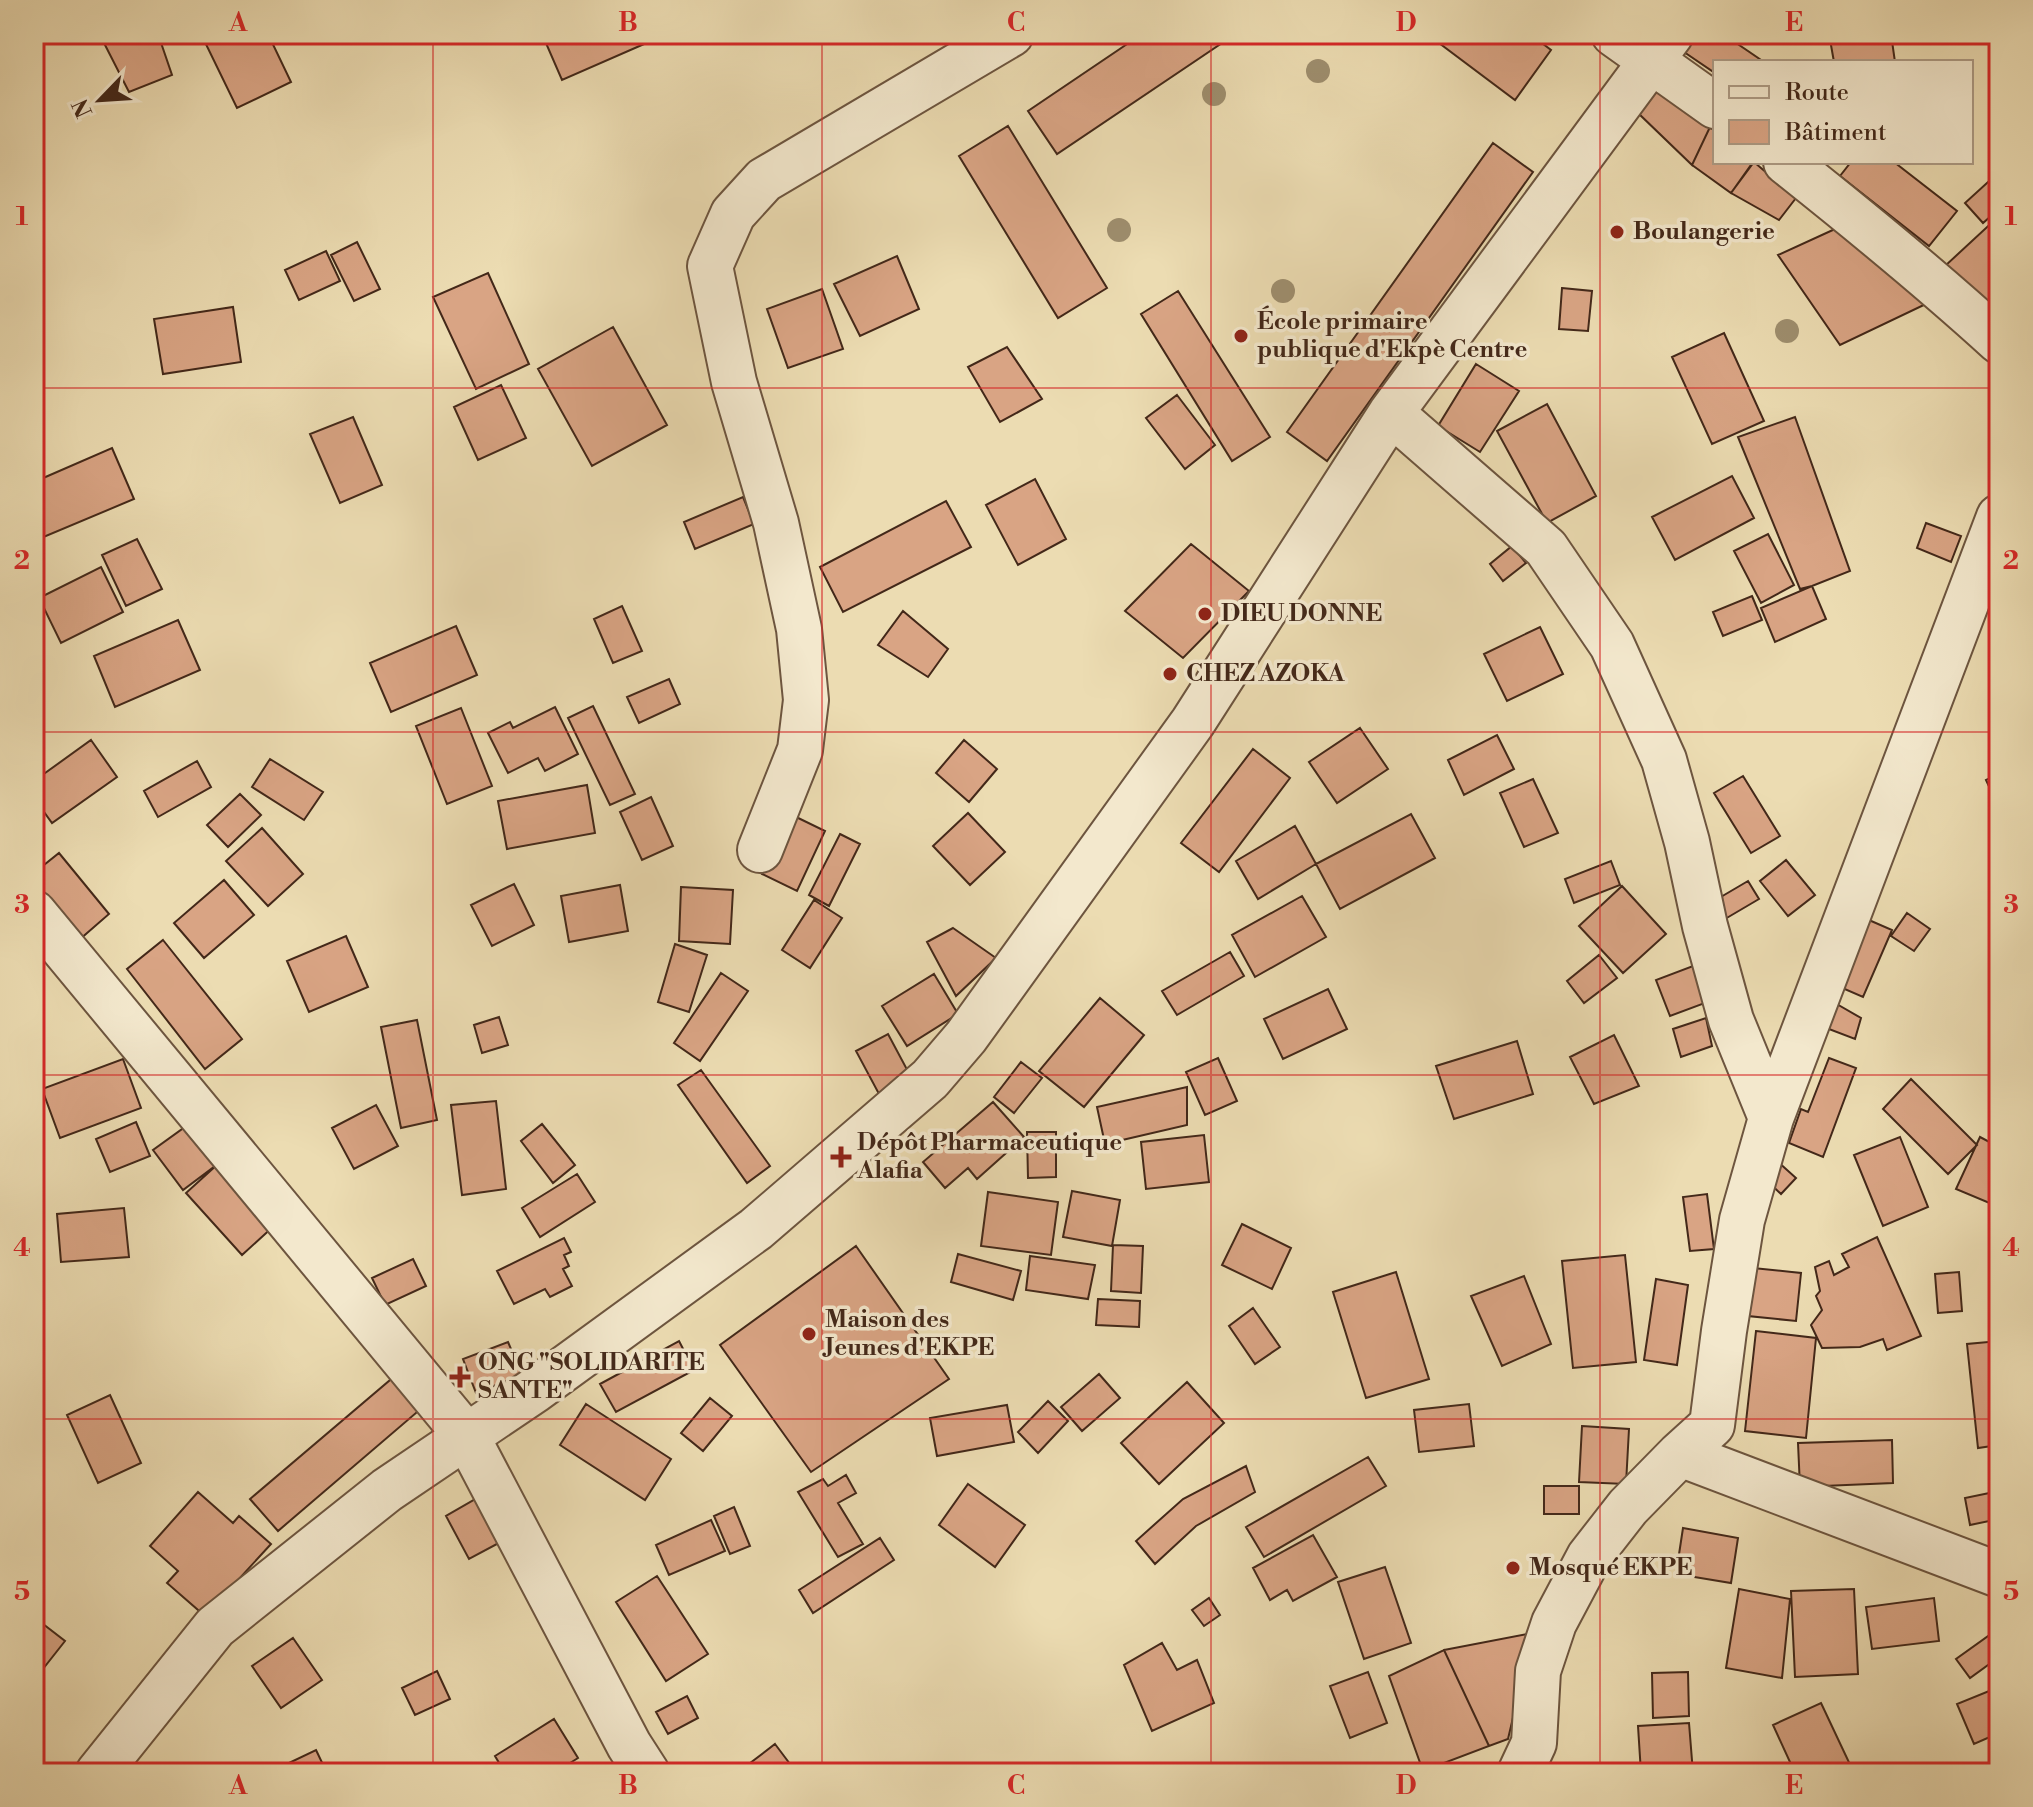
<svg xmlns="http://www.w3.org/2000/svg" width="2033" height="1807" viewBox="0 0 2033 1807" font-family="'Libre Bodoni',serif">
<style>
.building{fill:#d9a484;stroke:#432819;stroke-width:2}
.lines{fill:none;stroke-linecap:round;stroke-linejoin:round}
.minor-casing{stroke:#6d553f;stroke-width:48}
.minor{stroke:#f3e8cd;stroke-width:44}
.tree{fill:#9e8e6e}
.grid{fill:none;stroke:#d62828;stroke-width:2;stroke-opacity:0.55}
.poi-dot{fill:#8f2418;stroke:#f3e8cd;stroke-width:3}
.labels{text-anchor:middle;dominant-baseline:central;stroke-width:7;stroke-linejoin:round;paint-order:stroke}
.poi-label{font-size:24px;font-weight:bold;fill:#432819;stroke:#f3e8cd;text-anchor:start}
.neatline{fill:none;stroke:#d62828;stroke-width:3}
.grid-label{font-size:26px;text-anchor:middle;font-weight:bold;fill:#d62828}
</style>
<rect width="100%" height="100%" fill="#ecdcb2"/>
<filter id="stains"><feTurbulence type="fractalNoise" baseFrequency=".0025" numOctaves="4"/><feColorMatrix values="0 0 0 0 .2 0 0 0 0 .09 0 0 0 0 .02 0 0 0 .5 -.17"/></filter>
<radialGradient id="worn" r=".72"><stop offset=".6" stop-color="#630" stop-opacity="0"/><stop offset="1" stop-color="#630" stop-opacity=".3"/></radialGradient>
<path class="building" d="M126,34H158L172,75L129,92L104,43Z
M201,34H268L291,82L237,108Z
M542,34H667L562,80Z
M1142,34H1220L1225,41L1057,154L1028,111Z
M1427,34H1530L1551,50L1515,100Z
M1695,34H1723L1764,62H1715V73L1684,52Z
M1829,34H1891L1895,62H1834Z
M1655,84L1710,127L1692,165L1636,111Z
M1008,126L1107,288L1058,318L959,156Z
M1710,127L1715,131V162H1753L1731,193L1692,165Z
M1493,143L1533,172L1327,461L1287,432Z
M1754,162L1796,198L1779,220L1731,193Z
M1851,162H1894L1957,211L1929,246L1840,176Z
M1999,172V209L1983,223L1965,203Z
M1999,216V326L1945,266Z
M1835,229L1928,303L1840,345L1778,255Z
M357,242L380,289L354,301L331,255Z
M326,251L340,281L299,300L285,270Z
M897,256L919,309L860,336L834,284Z
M488,273L529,364L476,389L433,297Z
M1562,288L1592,291L1588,331L1559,329Z
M822,289L843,349L788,368L767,309Z
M1178,291L1270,437L1232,461L1141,314Z
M233,307L241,362L163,374L154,319Z
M613,327L667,425L592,466L538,369Z
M1724,333L1764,421L1712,444L1672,357Z
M1007,347L1042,399L1000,422L968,367Z
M1476,364L1519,391L1480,452L1438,426Z
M501,385L526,438L478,460L454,407Z
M1177,395L1215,445L1185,469L1146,418Z
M1547,404L1596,496L1547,523L1497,431Z
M353,417L382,485L340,503L310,434Z
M1795,417L1850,571L1812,586L1800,589L1738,437Z
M112,448L134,499L34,541V482Z
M1732,476L1754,518L1675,560L1652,517Z
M1035,479L1066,539L1018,565L986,505Z
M743,497L754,524L695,549L684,522Z
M946,501L971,547L843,612L820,567Z
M1926,523L1961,536L1951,562L1917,548Z
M1768,534L1794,585L1761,603L1734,551Z
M137,539L162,589L126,606L102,555Z
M1191,544L1249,591L1183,658L1125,611Z
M1512,546L1526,563L1503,581L1490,564Z
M101,567L123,612L61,643L39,598Z
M1812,586L1826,619L1775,642L1761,608Z
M1752,596L1762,620L1723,636L1713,612Z
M622,606L642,651L613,663L594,619Z
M903,611L948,649L928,677L878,645Z
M178,620L200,670L115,707L94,656Z
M456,626L477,675L391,712L370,663Z
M1540,627L1563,674L1507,701L1484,654Z
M669,679L680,704L639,723L627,697Z
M593,706L635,794L610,805L568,718Z
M555,707L578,754L545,771L538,758L508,773L488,733L510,722L513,728Z
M461,708L492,786L447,804L416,726Z
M1360,728L1388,769L1337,803L1309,762Z
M1497,735L1514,769L1464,795L1448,760Z
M91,740L117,777L52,823L34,798V781Z
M964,740L997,769L969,802L936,773Z
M1253,749L1290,778L1219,872L1181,843Z
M270,759L323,792L304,820L252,787Z
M197,761L211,787L158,817L144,791Z
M1999,774V808L1986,780Z
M1743,776L1780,836L1751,853L1714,793Z
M1533,779L1558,833L1524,847L1500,793Z
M587,785L595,833L507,849L498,801Z
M240,794L261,815L228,847L207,825Z
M651,797L673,846L642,860L620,812Z
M968,813L1005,852L970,885L933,846Z
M790,814L825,831L797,891L762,874Z
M1411,814L1435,858L1340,909L1316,864Z
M1295,826L1316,864L1258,899L1236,861Z
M262,828L303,874L268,906L226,861Z
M840,834L860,844L829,906L809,895Z
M59,853L109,914L79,940L34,886V873Z
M1786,860L1815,895L1788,916L1760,881Z
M1611,861L1620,885L1574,903L1565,879Z
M224,880L254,915L204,958L174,923Z
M1748,881L1759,899L1725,919L1714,901Z
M514,884L534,925L492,946L471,905Z
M620,885L628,931L569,942L561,896Z
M1622,886L1666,934L1623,973L1579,926Z
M681,887L733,890L730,944L679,941Z
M1302,896L1326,937L1255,977L1232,935Z
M814,900L842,918L810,968L782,950Z
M1907,913L1930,929L1914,951L1891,936Z
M1862,917L1892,930L1863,997L1833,984Z
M953,928L996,958L956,996L927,942Z
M346,936L368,987L309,1012L287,961Z
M163,940L242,1039L205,1069L127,969Z
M675,944L707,955L689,1012L658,1002Z
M1230,952L1244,976L1177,1015L1162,991Z
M1599,955L1617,978L1584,1003L1567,981Z
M1693,966L1705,1003L1670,1016L1656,980Z
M721,973L748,991L700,1061L674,1043Z
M934,974L958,1014L907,1046L882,1006Z
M1328,989L1347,1029L1283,1059L1264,1019Z
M1100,998L1144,1035L1084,1107L1039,1071Z
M1835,1003L1861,1018L1855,1039L1821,1026Z
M499,1017L508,1045L482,1053L474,1025Z
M1706,1018L1712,1046L1681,1057L1673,1029Z
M417,1020L437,1120L401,1128L381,1027Z
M888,1034L911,1077L879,1094L856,1051Z
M1614,1035L1639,1086L1594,1104L1570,1057Z
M1517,1041L1533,1094L1454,1119L1436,1066Z
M1218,1058L1237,1101L1205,1115L1186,1072Z
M1829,1058L1856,1068L1823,1157L1789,1143L1801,1109L1808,1112Z
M123,1059L141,1108L60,1138L42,1089Z
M1021,1062L1042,1078L1014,1113L994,1097Z
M701,1070L770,1166L747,1183L678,1085Z
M1911,1079L1977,1145L1948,1174L1883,1109Z
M1187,1087V1125L1105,1144L1097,1107Z
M496,1101L506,1189L462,1195L451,1105Z
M993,1102L1024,1137L977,1179L968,1168L945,1188L923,1162Z
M376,1105L398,1146L354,1169L332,1128Z
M136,1122L150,1156L110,1172L96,1139Z
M542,1124L575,1165L553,1183L521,1141Z
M185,1127L215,1166L183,1190L153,1150Z
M1027,1132H1056V1177L1028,1178Z
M1204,1135L1209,1182L1146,1189L1141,1142Z
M1900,1137L1928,1207L1883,1226L1854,1155Z
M1980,1137L1999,1147V1207L1956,1189Z
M1777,1161L1796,1178L1781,1194L1763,1177Z
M219,1163L275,1225L242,1255L186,1193Z
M577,1174L595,1202L540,1237L522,1208Z
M1072,1191L1120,1200L1112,1246L1063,1237Z
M988,1192L1058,1202L1051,1255L981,1246Z
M1707,1194L1714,1249L1690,1251L1683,1197Z
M124,1208L129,1257L61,1262L57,1214Z
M1242,1224L1291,1248L1272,1289L1222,1265Z
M1877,1237L1921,1336L1887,1350L1883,1339L1860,1347L1822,1348L1811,1325L1822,1310L1816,1296L1820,1291L1815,1267L1829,1261L1834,1275L1849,1267L1842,1254Z
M564,1238L571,1252L564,1255L569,1266L563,1269L572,1286L550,1297L545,1289L514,1304L497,1271Z
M1113,1245L1143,1246L1141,1293L1111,1291Z
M856,1246L949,1379L811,1472L720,1345Z
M958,1254L1021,1271L1013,1300L951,1282Z
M1625,1255L1636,1362L1573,1368L1562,1261Z
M1030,1256L1095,1265L1088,1299L1026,1290Z
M413,1259L426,1286L385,1305L372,1278Z
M1753,1268L1801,1273L1796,1321L1748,1316Z
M1991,1271H1999V1339H1990Z
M1396,1272L1429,1379L1366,1398L1333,1292Z
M1959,1272L1962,1311L1938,1313L1935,1274Z
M1524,1276L1551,1344L1502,1366L1471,1296Z
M1656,1279L1688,1285L1677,1365L1644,1360Z
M1098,1299L1140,1301L1139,1327L1096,1325Z
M1253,1308L1280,1347L1255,1364L1229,1326Z
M1756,1331L1816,1338L1806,1438L1745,1431Z
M679,1341L694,1370L616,1412L600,1384Z
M1999,1341V1445L1978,1448L1967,1344Z
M508,1342L522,1375L476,1393L463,1359Z
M1099,1374L1120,1398L1082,1431L1061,1407Z
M396,1375L423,1407L278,1531L250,1499Z
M1187,1382L1224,1423L1159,1484L1121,1443Z
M110,1395L141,1463L98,1483L67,1415Z
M710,1398L732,1416L703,1451L681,1433Z
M1048,1401L1068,1421L1038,1453L1018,1432Z
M586,1404L671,1459L645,1500L560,1445Z
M1469,1404L1474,1446L1419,1452L1414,1410Z
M1007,1405L1014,1442L937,1456L930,1418Z
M1582,1426L1629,1429L1626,1484L1579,1482Z
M1892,1440L1893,1483L1800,1487L1798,1443Z
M1368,1457L1386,1486L1264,1557L1246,1527Z
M1246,1466L1255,1492L1196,1526L1155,1564L1136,1541L1183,1499Z
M846,1475L856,1493L838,1503L863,1544L838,1557L798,1492L823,1479L828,1486Z
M968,1484L1025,1525L995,1567L939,1525Z
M1544,1486H1579V1514H1544Z
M1999,1491V1519L1970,1525L1965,1498Z
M198,1492L233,1523L239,1516L271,1544L205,1616L167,1583L178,1571L150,1546Z
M486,1493L510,1537L469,1559L446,1516Z
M734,1507L750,1546L730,1554L714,1516Z
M711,1520L725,1551L669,1575L656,1545Z
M1683,1528L1738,1538L1731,1583L1676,1574Z
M1313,1535L1337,1577L1293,1601L1287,1590L1270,1600L1253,1568Z
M880,1538L894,1560L813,1613L799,1590Z
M1385,1567L1411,1643L1364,1659L1338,1582Z
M657,1576L708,1654L666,1681L616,1602Z
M1739,1589L1790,1599L1782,1678L1726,1668Z
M1854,1589L1858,1674L1795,1677L1791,1591Z
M1209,1598L1220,1615L1204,1626L1192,1610Z
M1934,1598L1939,1641L1872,1649L1866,1607Z
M34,1617L65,1641L35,1679H34Z
M1998,1629L1999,1657L1970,1678L1956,1659Z
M1533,1633L1508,1739L1489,1746L1444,1650Z
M293,1638L322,1680L281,1708L252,1666Z
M1162,1643L1177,1670L1197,1660L1214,1703L1152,1731L1124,1665Z
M1444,1650L1489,1746L1423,1771L1389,1676Z
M437,1671L450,1699L415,1715L402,1688Z
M1368,1672L1387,1723L1350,1738L1330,1686Z
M1688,1672L1689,1716L1653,1718L1652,1673Z
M1999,1687V1733L1974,1744L1957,1704Z
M687,1696L698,1718L668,1734L656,1712Z
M1821,1703L1854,1773H1795L1773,1725Z
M554,1719L578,1758L554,1773H505L495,1756Z
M1689,1723L1693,1773H1641L1638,1726Z
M775,1744L793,1768L786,1773H737Z
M316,1750L327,1773H268Z"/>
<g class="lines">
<g class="minor-casing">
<path id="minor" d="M1614,34L1715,106
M1786,162C1859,220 1930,278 1999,341
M1391,413L1546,548L1612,645L1664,760L1687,842L1705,926L1731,1020L1771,1118
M760,850L800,750L806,700L799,629L776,523L734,382L710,266L733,214L764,180L1011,34
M34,913L466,1435L629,1745L647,1773
M1680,1454L1999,1575
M98,1773L215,1627L387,1490L535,1390L756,1229L930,1079L966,1037L1193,722L1391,413L1671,34
M1520,1773L1534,1743L1538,1671L1554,1623L1589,1557L1628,1507L1680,1454L1712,1425L1724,1331L1742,1220L1771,1118L1999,517"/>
</g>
<use href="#minor" class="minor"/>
</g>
<g class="tree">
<circle cx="1318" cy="71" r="12"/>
<circle cx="1214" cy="94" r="12"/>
<circle cx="1119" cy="230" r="12"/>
<circle cx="1283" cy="291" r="12"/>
<circle cx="1787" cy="331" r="12"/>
</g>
<path class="grid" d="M433,34V1773M822,34V1773M1211,34V1773M1600,34V1773M34,388H1999M34,732H1999M34,1075H1999M34,1419H1999"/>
<g class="poi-dot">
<circle cx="1617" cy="232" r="8"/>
<circle cx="1241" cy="336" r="8"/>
<circle cx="1205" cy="614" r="8"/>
<circle cx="1170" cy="674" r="8"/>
<path d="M837 1145h8v8h8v8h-8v8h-8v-8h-8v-8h8z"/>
<circle cx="809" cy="1334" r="8"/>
<path d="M456 1365h8v8h8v8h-8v8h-8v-8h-8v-8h8z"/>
<circle cx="1513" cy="1568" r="8"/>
</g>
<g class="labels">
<g class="poi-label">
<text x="1633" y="232">Boulangerie</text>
<text x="1257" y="322">École primaire<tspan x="1257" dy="28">publique d'Ekpè Centre</tspan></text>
<text x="1221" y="614">DIEU DONNE</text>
<text x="1186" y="674">CHEZ AZOKA</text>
<text x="857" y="1143">Dépôt Pharmaceutique<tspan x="857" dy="28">Alafia</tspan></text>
<text x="825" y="1320">Maison des<tspan x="825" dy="28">Jeunes d'EKPE</tspan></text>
<text x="478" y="1363">ONG "SOLIDARITE<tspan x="478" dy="28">SANTE"</tspan></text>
<text x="1529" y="1568">Mosqué EKPE</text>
</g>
</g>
<rect width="2033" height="1807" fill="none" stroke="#ecdcb2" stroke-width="88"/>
<rect x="1713" y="60" width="260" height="104" fill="#f3e8cd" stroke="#ad9b85" stroke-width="2"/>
<rect x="1729" y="86" width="40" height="12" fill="#f3e8cd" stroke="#ad9b85" stroke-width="2"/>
<text x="1785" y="100" font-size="24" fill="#432819">Route</text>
<rect x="1729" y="120" width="40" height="24" fill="#d9a484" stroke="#ad9b85" stroke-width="2"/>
<text x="1785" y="140" font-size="24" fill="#432819">Bâtiment</text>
<g transform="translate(100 100) rotate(245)" stroke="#f3e8cd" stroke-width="6" paint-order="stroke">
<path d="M0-6L14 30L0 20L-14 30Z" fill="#432819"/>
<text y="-12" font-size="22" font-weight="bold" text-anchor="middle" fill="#432819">N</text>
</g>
<rect x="44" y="44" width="1945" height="1719" class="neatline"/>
<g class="grid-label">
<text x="238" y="31">A</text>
<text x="628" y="31">B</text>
<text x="1016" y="31">C</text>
<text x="1406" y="31">D</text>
<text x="1794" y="31">E</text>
<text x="22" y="225">1</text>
<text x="2011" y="225">1</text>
<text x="22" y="569">2</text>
<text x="2011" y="569">2</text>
<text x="22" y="913">3</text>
<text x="2011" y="913">3</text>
<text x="22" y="1256">4</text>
<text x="2011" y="1256">4</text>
<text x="22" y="1600">5</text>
<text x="2011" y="1600">5</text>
<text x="238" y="1794">A</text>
<text x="628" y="1794">B</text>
<text x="1016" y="1794">C</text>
<text x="1406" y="1794">D</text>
<text x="1794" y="1794">E</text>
</g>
<rect width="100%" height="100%" filter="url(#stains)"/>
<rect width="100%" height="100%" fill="url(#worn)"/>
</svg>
